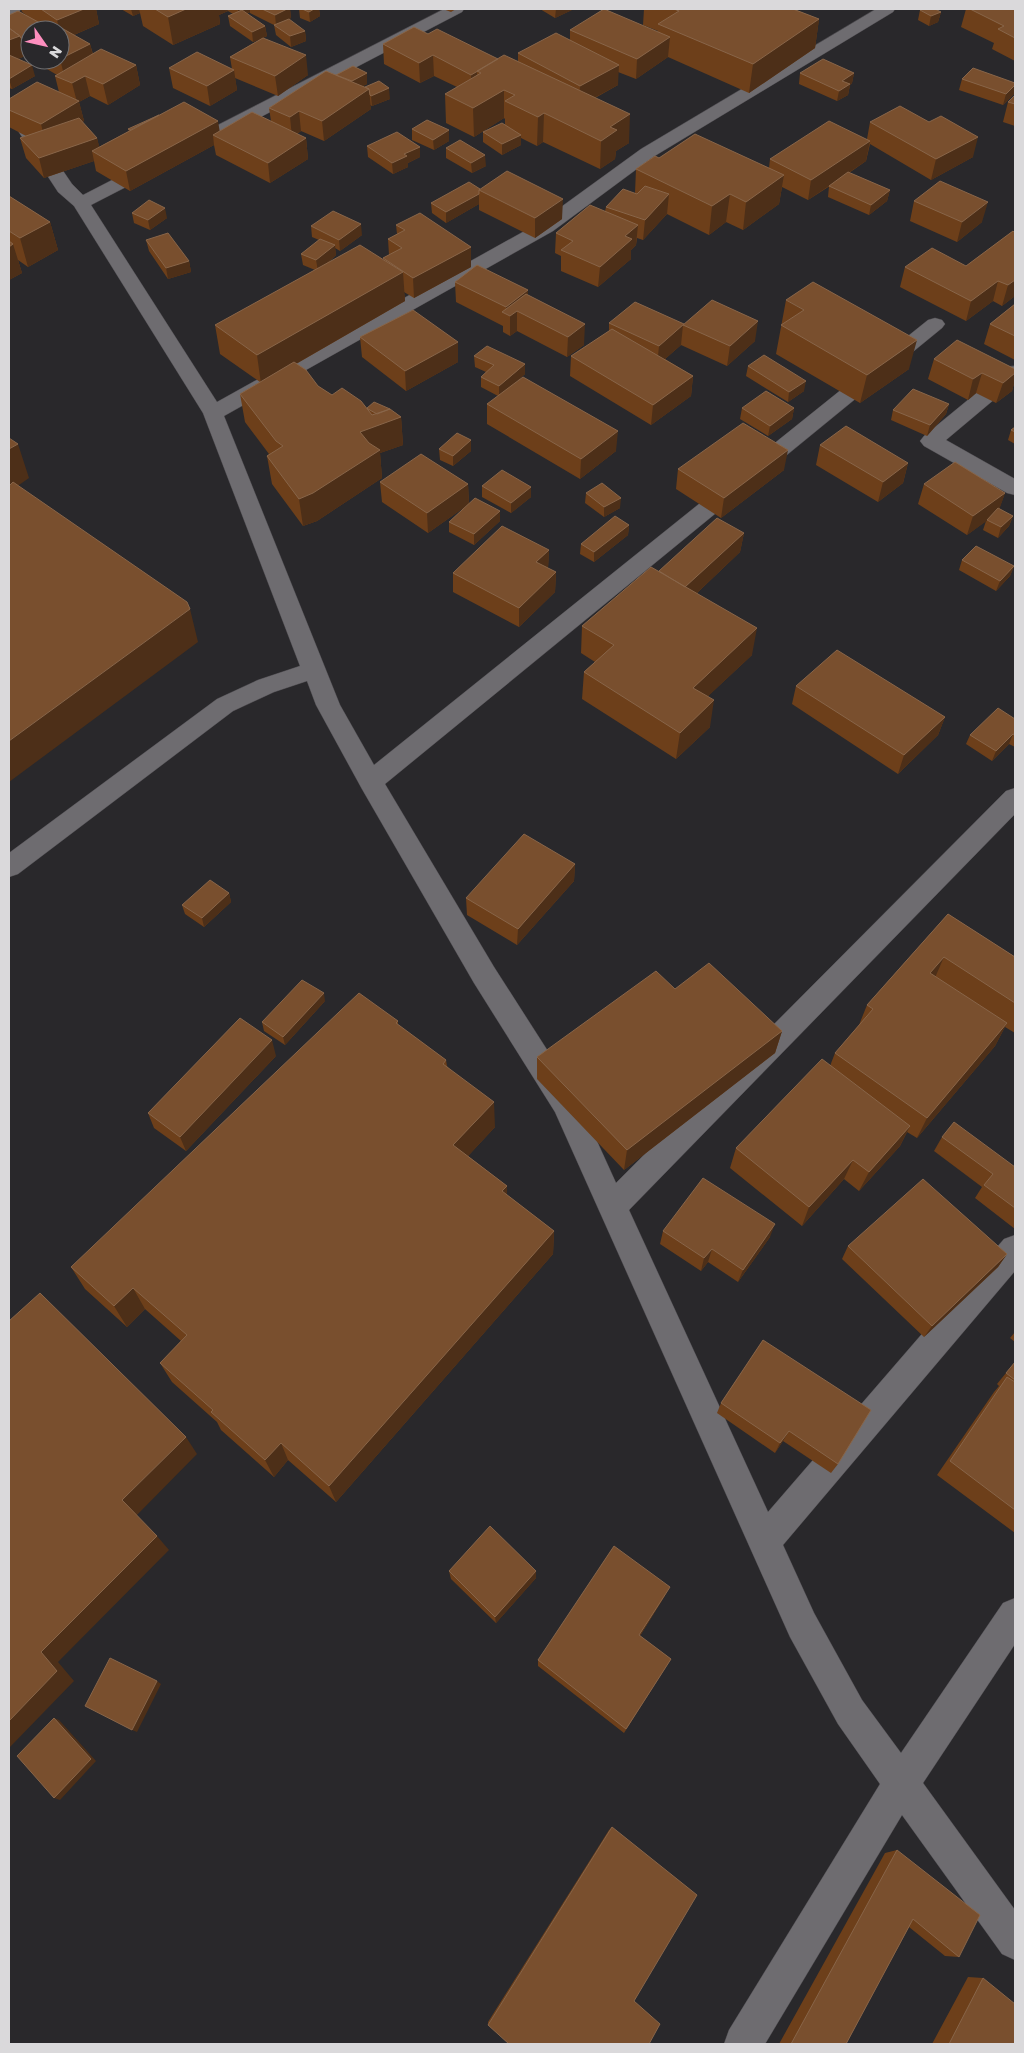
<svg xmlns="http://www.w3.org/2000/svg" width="1024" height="2053" viewBox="0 0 1024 2053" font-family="'Golos Text',sans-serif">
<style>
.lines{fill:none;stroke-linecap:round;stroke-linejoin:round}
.street-casing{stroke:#464448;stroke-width:1}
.street{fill:#6e6c70;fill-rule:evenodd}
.wall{fill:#6d3f1a}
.shaded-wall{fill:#4d2f18}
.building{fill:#794f2e;stroke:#886549}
</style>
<rect width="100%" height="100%" fill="#29282b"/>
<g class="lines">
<g class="street-casing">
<path id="street" d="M9,9H21L19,12L9,16Z
M444,9H464L462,12L228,134L222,135L216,134L213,130L216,126Z
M876,9H895L893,12L653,157L553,231L224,416L340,705L374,765L928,320L935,318L942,320L945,324L942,328L385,784L494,967L576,1095L616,1183L1006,791L1015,788V814L629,1210L768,1512L1004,1239L1015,1235V1271L783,1545L814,1613L862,1700L901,1753L1003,1603L1015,1598V1644L923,1783L1015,1910V1960L1002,1954L902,1815L765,2044H724L729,2030L880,1784L838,1724L790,1637L555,1112L474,983L362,789L316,705L307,681L274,692L233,711L18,874L9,877V853L217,699L258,680L300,666L203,413L74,206L58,192L9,117V99L15,100L72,184L83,195L145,163L151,162L157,163L160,167L157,171L91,205L217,402L539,223L641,149Z
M1015,366V382L946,440L1015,479V495L1007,493L924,446L920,441L924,436L1008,367Z"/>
</g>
<use href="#street" class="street"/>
</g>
<path class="wall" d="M21,9H96L99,24L74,35L90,44L93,54L136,65L140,85L108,105L90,96L79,102L84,121L82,122L97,138L99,147L129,131L128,129L220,131L271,121L269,108L336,75L367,73V84L363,86L390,99L372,106L370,105L371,109L324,141L301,131L297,134L306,138L308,159L270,183L216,155L214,145L130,191L96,171L94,161L44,178L26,158L20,138L26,136L9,127V99L59,92L55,76L57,75L32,60H60V30H30V51L23,48L25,56L18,59L35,76L12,89L9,88V15H26L22,12Z
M121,9H290L291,18L286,20L305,31L306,41L291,47L276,35L274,25L250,13V12L247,14L265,26L267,36L263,38L308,75L278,96L235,78L237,90L210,106L173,88L169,68L232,69L230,57L262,38L253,42L230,26L228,16L233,14L228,11L219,15L220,24L173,45L143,26L140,13L133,16Z
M299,9H319L320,16L310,22L300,18Z
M443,9H456L451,12Z
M540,9H574L555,18Z
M644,9H793L819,19L815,48L749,93L668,57L636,79L618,72V85L595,98L629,143L616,151L615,159L600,169L543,142L537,146L521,138V145L502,155L483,142V132L505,125V119L504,118L474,137L446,123L445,94L457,87L434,76L420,83L384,64L383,44L428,34L498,59L518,61V53L570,40V30L658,32V31L643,25Z
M966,9H1015V61L992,49L994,43L961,27Z
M920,10L941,12L938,22L929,26L918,20Z
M800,73H854L852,83L850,85L848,95L837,101L799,84Z
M962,79L1015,83V90L1014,94L1003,105L959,90Z
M1015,95V126L1003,122L1008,102Z
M870,122L973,157L931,180L870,144L866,161L849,173L890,190L887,201L869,215L828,197L829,186L833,184L808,200L782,187L779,204L743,230L726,222L709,235L667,214L643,240L637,238L636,245L631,250V259L598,287L561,271V256L555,253L556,233L605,211L606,207L635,193L636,169L659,158L769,168L770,159L867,139Z
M412,129L449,141L434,150L412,140Z
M367,146L420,147V157L408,163V167L393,174L368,157Z
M446,148L486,166L472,173L446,158Z
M480,189L562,219L535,238L479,210V204L446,223L432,213L431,203Z
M9,196L50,222L58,250L28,267L18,260L22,273L9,280Z
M914,201L982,222L957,242L910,221Z
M132,213L167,218L150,230L134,223Z
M396,225L471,247V267L414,298L404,292L405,301L296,364L318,386L332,395L367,408L396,414L401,417L403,445L380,453L382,478L317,521L303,526L272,484L267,456L269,454L245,422L240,394L260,382L220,354L215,325L315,270L303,265L301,254L319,240L312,237L311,226L362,235L340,251L335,248L336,255L328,263L384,260L383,258L389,255L388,239L397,234Z
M1013,231L1015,296L1002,306L993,301L966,321L900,287L905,267L966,266Z
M146,240L189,261L191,272L168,279L149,251Z
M455,282L528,290V295L584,345L567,357L517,331L510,336L503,332V326L456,302Z
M786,300L909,369L860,403L776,354Z
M1015,304V360L984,344L990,324Z
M609,323L684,324L755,341L727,366L681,345L665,359L693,376L691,396L651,425L570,376L571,356L609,331Z
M360,337L458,362L406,391L362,357Z
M474,356L525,374L510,387L616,451L580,479L487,424V404L498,396L481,387V377L486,372L475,367Z
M934,359L1015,369V380L1012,391L996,403L976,393L968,400L928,379Z
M748,366L804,391L788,402L746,376Z
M949,404L946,414L927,436L891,420L893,410Z
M742,408H794L792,419L768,436L740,419Z
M1015,427V444L1008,440L1011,430Z
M471,440V451L453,466L440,460L439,449Z
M820,445L908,463L903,483L878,502L816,465Z
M678,469L784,470L721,518L676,489Z
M380,482L468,484L469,504L428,533L382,502Z
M924,484L1005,493L999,509L1013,516L1009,526L998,538L983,530L986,521L967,535L918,504Z
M482,486L531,497L511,513L482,497Z
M586,493L620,508L604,517L585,503Z
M500,511V521L474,545L449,532V522Z
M629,525L628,535L594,562L580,554L581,544Z
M744,533L740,552L697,593L752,655L708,696L710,727L676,759L582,699L584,672L595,662L581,653L582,626L659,571Z
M549,550L548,568L556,572L555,592L519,627L453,592V573Z
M962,560L1014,566L1010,576L996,591L959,570Z
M796,686L945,717L938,735L898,774L792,704Z
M1015,719V747L1009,744L992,761L966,744L970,735Z
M575,864L574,881L517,945L467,915L466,898Z
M229,893L231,902L204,927L185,914L182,905Z
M948,914L1015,957V1033L1005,1027L995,1046L917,1138L907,1132L900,1146L859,1191L844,1179L802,1226L730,1168L736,1148L830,1066L835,1053L859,1025L867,1005Z
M675,989L782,1031L775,1053L624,1170L537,1079V1057Z
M325,1001L285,1045L264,1031L262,1022Z
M398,1021V1025L446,1060L447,1066L495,1127L468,1156L507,1186V1195L554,1231L553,1254L336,1502L288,1460L274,1477L221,1430L217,1422L172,1382L160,1363L181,1341L145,1309L127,1327L85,1289L71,1267Z
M276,1056L186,1151L154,1128L148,1113Z
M942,1137L1015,1167V1229L975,1198L982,1187L934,1151Z
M663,1231L770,1237L738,1282L708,1262L701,1271L660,1244Z
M848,1246L1007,1254L998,1267L924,1337L842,1259Z
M1015,1332V1342L1010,1338Z
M763,1340L838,1464L831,1473L783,1441L775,1453L717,1413L721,1403Z
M1015,1362V1533L937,1475L994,1392L999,1386L997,1384Z
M449,1571H536V1578L496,1623L451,1579Z
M666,1594L640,1636L671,1659L624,1733L538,1666V1660Z
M612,1827L488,2025V2022L609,1830Z
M897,1850L959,1957L945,1956L909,1927L846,2044H779L885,1853Z
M968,1977L983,1978L1015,2044H932Z"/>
<path class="shaded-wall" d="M81,9H96L99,24L62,40L57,20Z
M131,9H139L140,13L133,16Z
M186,9H227L228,11L219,15L220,24L173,45L168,17Z
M238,9H250V12L239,17Z
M287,9H290L291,18L276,25L275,15Z
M314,9H319L320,16L310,22L309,12Z
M556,9H574L555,18Z
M941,12L938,22L929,26L931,16Z
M819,19L815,48L749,93L753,64Z
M265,26L267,36L253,42L252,32Z
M305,31L306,41L291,47L290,36Z
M20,36L25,56L9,63V40Z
M670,37L668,57L636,79L637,59Z
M27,41L30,51L29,52Z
M90,44L95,64L65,79L60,59Z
M306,55L308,75L278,96L275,76Z
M433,55L434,76L420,83L419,63Z
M32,65L35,76L12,89L9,79Z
M136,65L140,85L108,105L103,84Z
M619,65L618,85L579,106L580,86Z
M234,70L237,90L210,106L207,86Z
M477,72V92L472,95L471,75Z
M367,73V84L350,93V82Z
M854,73L852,83L850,85L848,95L837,101L839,91L842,81Z
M85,76L90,96L79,102L84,121L46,145L41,124L77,102L72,83Z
M1015,85L1014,94L1003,105L1006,94Z
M389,88L390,99L372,106L371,96Z
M369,89L371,109L324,141L322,121Z
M504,90V118L474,137L473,108Z
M299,111L301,131L292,137L290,117Z
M544,113L543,142L537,146L538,117Z
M630,114L629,143L616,151L615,159L600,169L601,141L610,127Z
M218,121L221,139L213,135L214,145L130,191L126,171Z
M449,130V141L434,150L433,140Z
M521,135V145L502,155V144Z
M978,137L973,157L931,180L936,159Z
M97,138L102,157L92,151L94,161L44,178L39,158Z
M306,138L308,159L270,183L268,163Z
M870,141L866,161L808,200L811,180Z
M420,147V157L408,163V167L393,174L392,163L404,154Z
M485,155L486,166L472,173L471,163Z
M784,175L779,204L743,230L746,202Z
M890,190L887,201L869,215L871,205Z
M479,194V204L446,223V212Z
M669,194L667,214L643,240L645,220Z
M730,194L726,222L709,235L712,206Z
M563,199L562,219L535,238V218Z
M988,202L982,222L957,242L962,222Z
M165,208L167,218L150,230L148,220Z
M50,222L58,250L28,267L20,238Z
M361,224L362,235L340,251L339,240Z
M638,225L636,245L631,250V259L598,287L600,267L625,236Z
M13,244L22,273L9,280V247Z
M335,245L336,255L318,271L316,260Z
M471,247V267L414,298L413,278Z
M189,261L191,272L168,279L166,268Z
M403,272L405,301L261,384L257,355Z
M1015,280V296L1002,306L1008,285Z
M998,281L993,301L966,321L971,301Z
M528,290V311H517V331L510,336V316L506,314V307Z
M758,321L755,341L727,366L730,346Z
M585,324L584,345L567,357L568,337Z
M683,325L681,345L657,366L659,346Z
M917,340L909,369L860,403L867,375Z
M458,342V362L406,391L405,371Z
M525,364V374L499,396V386Z
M982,373L976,393L968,400L973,379Z
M1015,373V380L1012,391L996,403L1003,383Z
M693,376L691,396L651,425L653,405Z
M806,381L804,391L788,402L789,392Z
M949,404L946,414L927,436L930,425Z
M794,408L792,419L768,436L770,426Z
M396,412L397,418L401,417L403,445L380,453L382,478L317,521L303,526L299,499L360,432Z
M618,431L616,451L580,479L581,459Z
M471,440V451L453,466V456Z
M18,444L29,478L9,492V449Z
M788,450L784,470L721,518L724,498Z
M908,463L903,483L878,502L883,482Z
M468,484L469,504L428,533L427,513Z
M531,487V497L511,513V503Z
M1005,493L998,513L967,535L973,516Z
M621,498L620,508L604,517V507Z
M500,511V521L474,545V534Z
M1013,516L1009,526L998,538L1001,527Z
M629,525L628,535L594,562V552Z
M744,533L740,552L680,609L682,589Z
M549,550L548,569L536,562Z
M1014,566L1010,576L996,591L1000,581Z
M556,572L555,592L519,627V608Z
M190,609L198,642L9,782V741Z
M757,628L752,655L689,714L693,688Z
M714,700L710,727L676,759L680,733Z
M945,717L938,735L898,774L904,755Z
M1013,734L1009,744L992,761L996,751Z
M575,864L574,881L517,945L518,929Z
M229,893L231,902L204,927L202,918Z
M944,957L934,980L930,973Z
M324,993L325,1001L285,1045L283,1037Z
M1007,1023L995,1046L917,1138L927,1118Z
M782,1031L775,1053L624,1170L627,1150Z
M272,1040L276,1056L186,1151L180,1137Z
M494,1102L495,1127L455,1170L453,1145Z
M910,1126L900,1146L859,1191L869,1172Z
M853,1160L844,1179L802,1226L809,1207Z
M507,1186V1210L502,1191Z
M775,1224L770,1237L738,1282L743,1270Z
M554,1231L553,1254L336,1502L329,1486Z
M712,1249L708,1262L701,1271L704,1258Z
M1007,1254L998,1267L924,1337L932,1326Z
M133,1288L145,1309L127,1327L114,1306Z
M789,1431L783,1441L775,1453L780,1443Z
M186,1437L197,1454L136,1516L122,1500Z
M281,1443L288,1460L274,1477L265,1460Z
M157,1536L169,1550L58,1662L74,1681L10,1747L9,1746V1721L41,1652Z
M536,1571V1578L496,1623L495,1617Z
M670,1587L666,1594L636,1642L639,1635Z
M157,1681L161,1684L137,1732L132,1730Z
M54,1718L59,1720L96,1761L60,1800L54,1798Z"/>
<path class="building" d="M41,9H84L57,20Z
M155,9H186L168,17Z
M262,9H287L275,15Z
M302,9H314L309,12Z
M604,9L670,37L637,59L570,30Z
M674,9H793L819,19L753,64L658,24L679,11Z
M922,9H935L941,12L931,16L920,10Z
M970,9H1015V38L998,29L1004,26Z
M242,10L265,26L252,32L228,16Z
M18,11L51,29L49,30H30V39L27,41L21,38L20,36L9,28V16H10L9,15Z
M289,19L305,31L290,36L274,25Z
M58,26L90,44L60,59V30H49Z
M414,27L428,34L437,29L498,59L471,75L433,55L419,63L383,44Z
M9,28L20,36L9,40Z
M556,33L619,65L580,86L518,53Z
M263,38L306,55L275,76L230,57Z
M101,49L136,65L103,84L85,76L72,83L55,76Z
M197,52L234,70L207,86L169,68Z
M9,55L32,65L9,79Z
M504,55L630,114L610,127L617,130L601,141L544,113L538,117L505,101L515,95L504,90L473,108L445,94L481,73L477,71Z
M823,59L854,73L842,81L850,84L839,91L800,73Z
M353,66L367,73L352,81L336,75Z
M973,68L1015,83V85L1006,94L962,79Z
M326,71L369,89L322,121L299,111L290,117L269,108Z
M379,81L389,88L371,96L370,95L369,89L365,87Z
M37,82L79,101L41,124L9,110V99Z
M1015,95V104L1008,102Z
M184,102L218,121L126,171L92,151Z
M900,106L929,122L941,116L978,137L936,159L870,122Z
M252,112L306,138L268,163L213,135Z
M159,115L130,130L128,129Z
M79,118L97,138L39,158L20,138Z
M427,120L449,130L433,140L412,129Z
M829,121L870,141L811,180L770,159Z
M502,123L521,135L502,144L483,132Z
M397,132L420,147L404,154L407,156L392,163L367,146Z
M695,134L784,175L746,202L730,194L712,206L636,169L655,156L659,158Z
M460,140L485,155L471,163L446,148Z
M507,171L563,199L535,218L479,190Z
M848,172L890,190L871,205L829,186Z
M940,181L988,202L962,222L914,201Z
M469,182L480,189L479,190V194L446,212L431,203Z
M645,186L669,194L645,220L606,207L623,189L637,194Z
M9,196L50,222L20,238L9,231Z
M149,200L165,208L148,220L132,213Z
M590,205L638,225L625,236L632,239L600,267L561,250L573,241L556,233Z
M333,211L361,224L339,240L311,226Z
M420,213L471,247L413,278L383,258L402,248L388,239L405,230L396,225Z
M1013,231L1015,233V280L1008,285L998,281L971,301L905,267L932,248L966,266Z
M168,233L189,261L166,268L146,240Z
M320,239L335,245L316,260L301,254Z
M9,241L13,244L9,247Z
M360,245L403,272L257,355L215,325Z
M477,265L528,290L506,307L455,282Z
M813,282L917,340L867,375L781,325L804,310L786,300Z
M526,294L585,324L568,337L517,311L510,316L502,312Z
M712,300L758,321L730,346L683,325Z
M635,302L684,324L659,346L609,323Z
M1015,304V336L990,324Z
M413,310L458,342L405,371L360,337Z
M612,329L693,376L653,405L571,356Z
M957,340L1015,369V373L1003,383L982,373L973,379L934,359Z
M487,346L525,364L499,386L481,377L494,365L474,356Z
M764,355L806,381L789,392L748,366Z
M294,362L306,370L318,386L332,395L342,388L361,401L372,415L390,409L401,417L360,432L369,443L380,450L313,493L299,499L267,456L283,446L276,441L240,394Z
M523,377L618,431L581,459L487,404Z
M913,389L949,404L930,425L893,410Z
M766,391L794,408L770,426L742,408Z
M374,402L390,409L377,414L368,409L367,408Z
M743,423L788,450L724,498L678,469Z
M846,426L908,463L883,482L820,445Z
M1015,427V432L1011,430Z
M457,433L471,440L453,456L439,449Z
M9,438L18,444L9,449Z
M421,454L468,484L427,513L380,482Z
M955,462L1005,493L973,516L924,484Z
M502,470L531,487L511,503L482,486Z
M13,482L187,602L190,609L9,741V486Z
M602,483L621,498L604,507L586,493Z
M475,498L500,511L474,534L449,522Z
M998,508L1013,516L1001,527L987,520Z
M615,516L629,525L594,552L581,544Z
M717,518L744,533L685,587L659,571Z
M502,526L549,550L536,562L556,572L519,608L453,573Z
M976,546L1014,566L1000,581L962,560Z
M651,567L757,628L693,688L714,700L680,733L584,672L614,645L582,626Z
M837,650L945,717L904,755L796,686Z
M998,708L1015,719V735L1013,734L996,751L970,735Z
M524,834L575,864L518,929L466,898Z
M210,880L229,893L202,918L182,905Z
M948,914L1015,957V1003L944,957L930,973L1007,1023L927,1118L835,1053L873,1009L867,1005Z
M709,963L782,1031L627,1150L537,1057L656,971L675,989Z
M302,980L324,993L283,1037L262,1022Z
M359,993L398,1021L396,1023L446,1060L443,1064L494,1102L453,1145L507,1186L502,1191L554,1231L329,1486L281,1443L265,1460L211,1412L213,1410L160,1363L187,1335L133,1288L114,1306L71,1267Z
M240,1018L272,1040L180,1137L148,1113Z
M822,1059L910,1126L869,1172L853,1160L809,1207L736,1148Z
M954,1122L1015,1167V1208L984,1185L993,1174L942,1137Z
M703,1178L775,1224L743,1270L712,1249L704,1258L663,1231Z
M923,1179L1007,1254L932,1326L848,1246Z
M40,1293L186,1437L122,1500L157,1536L41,1652L57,1671L9,1721V1321Z
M763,1340L871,1410L838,1464L789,1431L780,1443L721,1403Z
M1015,1362V1380L1006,1373Z
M1007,1377L1015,1382V1510L950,1461Z
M490,1526L536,1571L495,1617L449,1571Z
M614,1546L670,1587L639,1635L671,1659L626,1729L538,1660Z
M110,1658L157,1681L132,1730L85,1706Z
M54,1718L91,1759L54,1798L17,1756Z
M612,1827L697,1895L634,2001L660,2024L649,2044H509L488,2025Z
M897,1850L980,1915L959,1957L913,1919L846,2044H791Z
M983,1978L1015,2004V2044H949Z"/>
<rect width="1024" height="2053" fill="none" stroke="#dad9db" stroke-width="20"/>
<g transform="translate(45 45) rotate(124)"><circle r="24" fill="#29282b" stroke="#706f71"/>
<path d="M0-4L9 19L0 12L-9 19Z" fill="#fd8ebe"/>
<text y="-8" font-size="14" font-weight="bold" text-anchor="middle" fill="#dad9db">N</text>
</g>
</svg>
